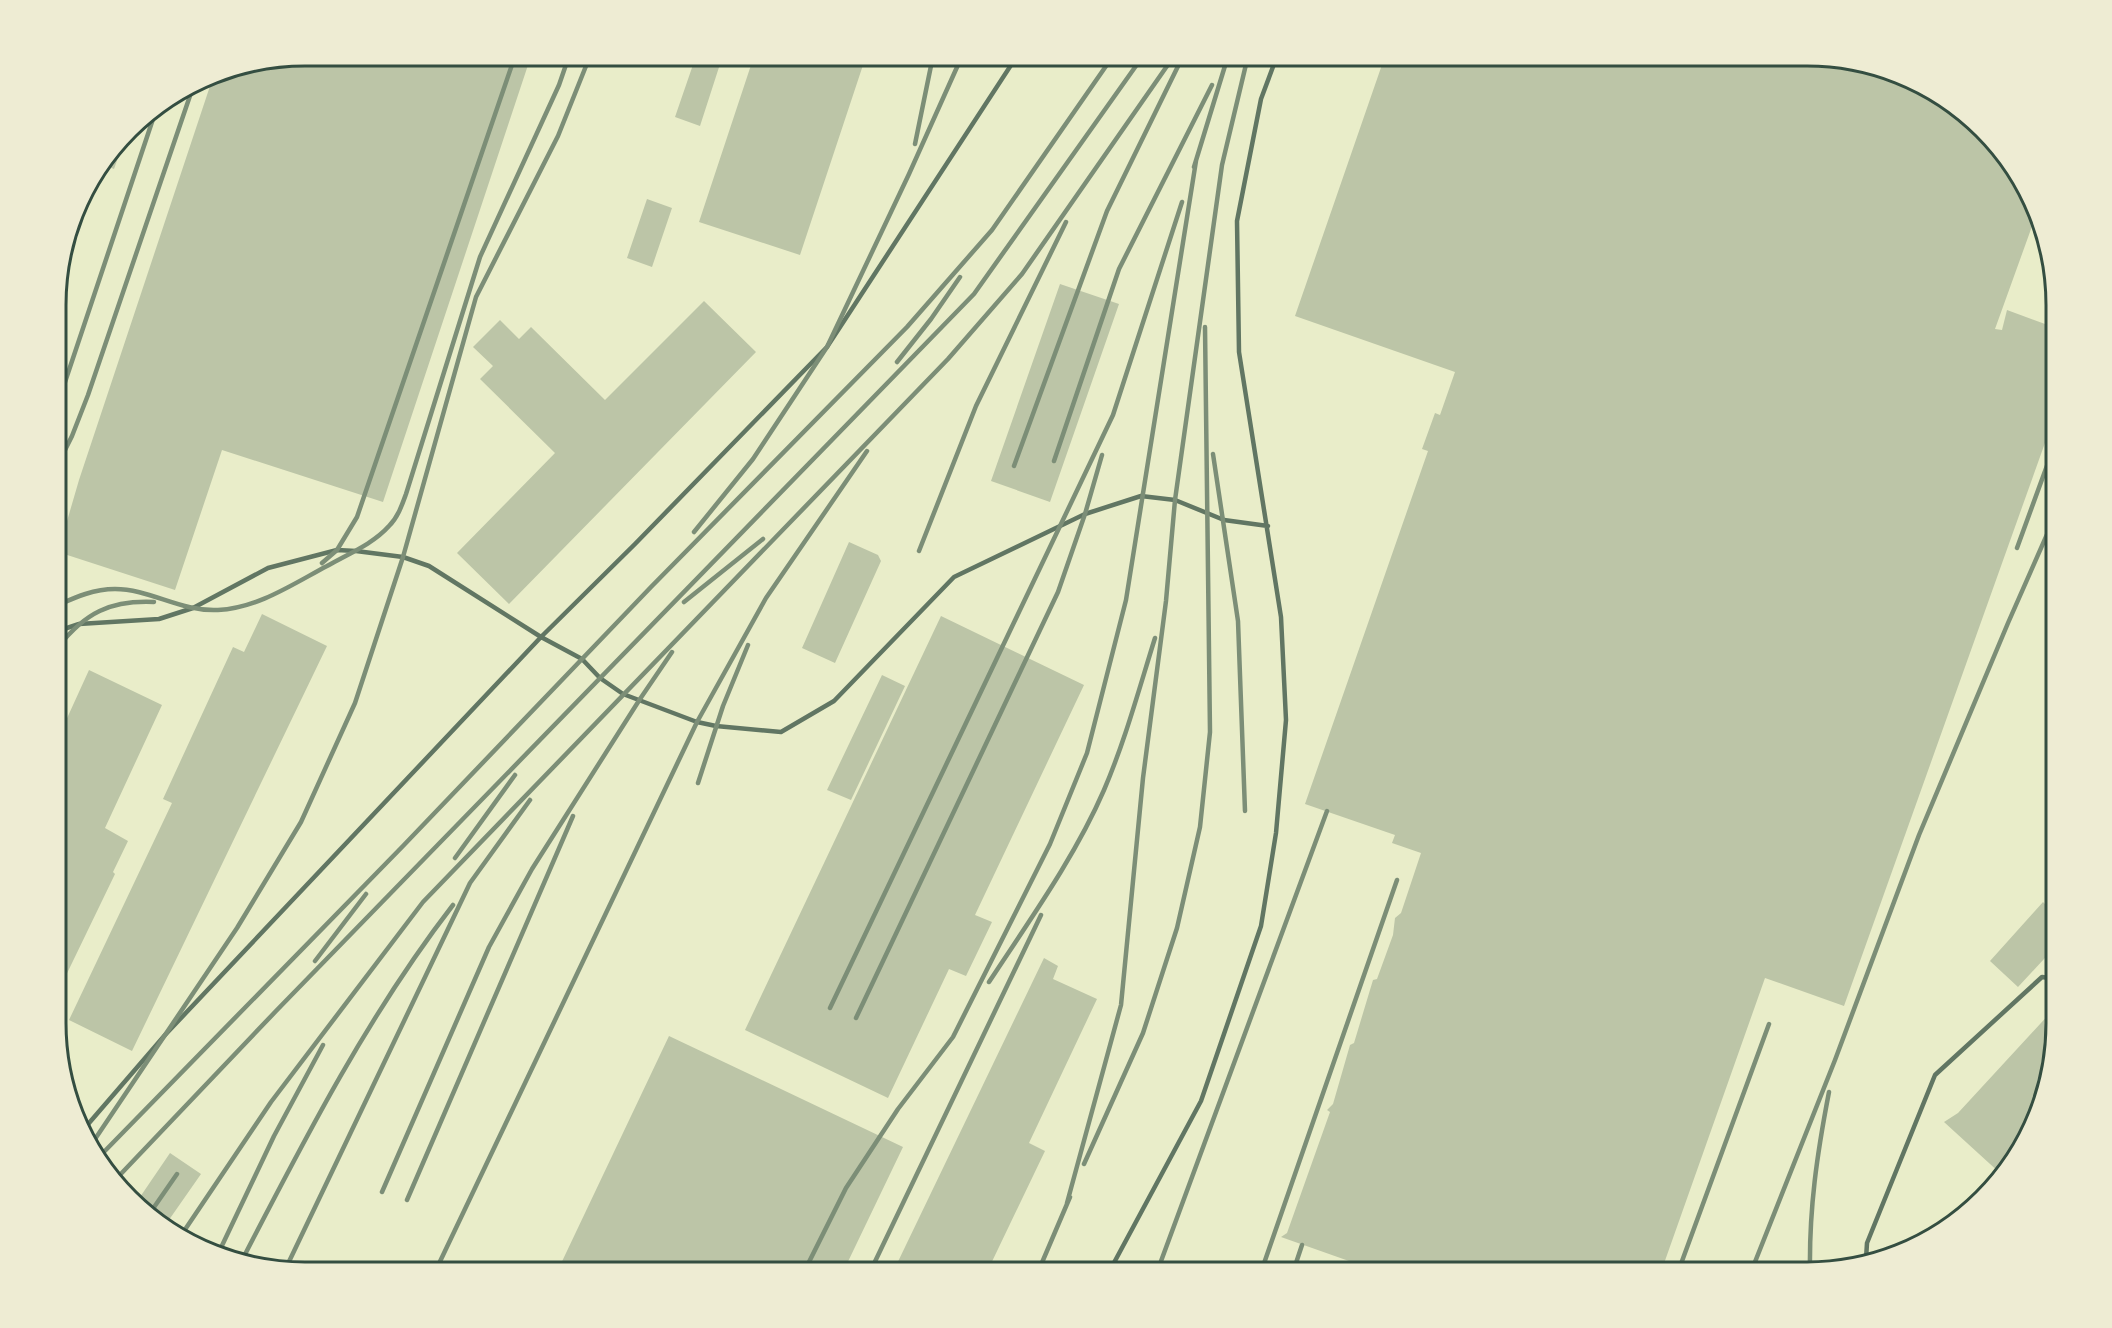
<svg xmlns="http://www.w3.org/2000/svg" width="2112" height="1328" viewBox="0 0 2112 1328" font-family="'Varela Round',sans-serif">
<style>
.building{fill:#bcc5a7}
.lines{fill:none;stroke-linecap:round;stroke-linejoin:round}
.service{stroke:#617663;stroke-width:4.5}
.rail{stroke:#7c8e77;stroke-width:4.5}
.rim{fill:none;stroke:#344e41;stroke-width:3}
</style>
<rect width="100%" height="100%" fill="#e9edc9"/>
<path class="building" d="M305,56H531L383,502L222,450L175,590L58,552L79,480L214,74Z
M696,56H703L721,61L700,126L675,117Z
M754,56H866L800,255L699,222Z
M1385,56H1807L1887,69L1945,97L2023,181L2035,218L1995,329L2002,330L2007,310L2056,328V412L1844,1006L1765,978L1661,1272H1380L1281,1237L1287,1233L1330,1112L1327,1110L1333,1104L1350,1045L1354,1043L1373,980L1377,979L1393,935L1395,918L1401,913L1421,853L1392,843L1395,835L1305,804L1428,451L1422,449L1435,413L1440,415L1455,372L1295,316Z
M125,138L114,169L104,165Z
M647,199L672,208L652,267L627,258Z
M1060,284L1119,304L1050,502L991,481Z
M704,301L756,352L509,604L457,553L555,453L480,379L493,366L473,347L500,320L519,339L531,327L605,400Z
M849,542L878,555L881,561L835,663L802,648Z
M262,614L327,646L132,1051L69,1020L172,803L163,799L233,647L244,652Z
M941,616L1084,685L975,915L992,922L966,976L949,969L888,1098L745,1030Z
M89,670L162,705L105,828L128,841L113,872L115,874L58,992V738Z
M882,675L905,686L851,800L827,790Z
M2043,902L2056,915V946L2018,987L1990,961Z
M1044,958L1058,966L1053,979L1097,999L1029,1143L1045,1151L987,1272H893Z
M2052,1011L2056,1015V1039L2043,1103L2015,1161L2001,1174L1944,1122L1958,1113Z
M669,1036L903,1147L843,1272H557Z
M170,1153L201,1174L164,1227L138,1200Z"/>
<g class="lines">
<path class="service" d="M1017,56L827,347L635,544L541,637L582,659L600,678L623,694L697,722L716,726L781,732L834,701L954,577L1085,514L1141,496L1175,500L1224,520L1268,526
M58,631L79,624L159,619L193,608L268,568L337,550L356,551L403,557L429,566L541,637L165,1035L83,1130
M1866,1259L1867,1243L1935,1075L2042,977L2056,979
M1109,1272L1201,1101L1261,926L1276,833L1286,720L1281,617L1239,352L1237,221L1261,99L1277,56"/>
<path class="rail" d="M915,144L933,56
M1194,167L1228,56
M897,362L931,319L960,277
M58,403L157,107
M1213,454L1238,621L1245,811
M1054,461L1119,269L1212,85
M58,464L72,436L88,395L194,84
M1014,466L1107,211L1183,56
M694,532L753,459L827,347L909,174L962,56
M2017,548L2056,441
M919,551L976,406L1066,222
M322,563L337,550L357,517L515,56
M684,602L763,539
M58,605C76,597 94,589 115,589C150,589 181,612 218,610C258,608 293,584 327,566C348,554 373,544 389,526C398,517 402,505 406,494L480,257L559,85L569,56
M58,647C85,613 110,600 154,602
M698,783L723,706L748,645
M455,858L515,775
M315,961L366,894
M989,982C1029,921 1075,857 1104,790C1125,741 1139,689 1155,638
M830,1008L1113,415L1182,202
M856,1018L1058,592L1085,514L1102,455
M89,1148L237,928L301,822L355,703L403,557L476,297L558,136L590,56
M98,1158L403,846L651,587L907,327L992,230L1113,56
M1084,1164L1143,1033L1177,928L1200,827L1210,732L1205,327
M117,1178L276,1011L974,294L1143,56
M382,1192L489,947L532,869L640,699L672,652
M407,1200L573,816
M1067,1203L1121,1005L1143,778L1166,601L1175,500L1222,165L1248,56
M150,1213L177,1174
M180,1237L271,1102L423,902L948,359L1022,274L1174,56
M218,1254L274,1136L323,1045
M240,1264C304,1140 368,1015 453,905
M285,1270L470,883L530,800
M435,1272L697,722L766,598L867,451
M804,1272L846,1188L898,1109L953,1037L1050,844L1087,753L1126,600L1196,161
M870,1272L1041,915
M1038,1272L1070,1197
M1157,1272L1327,811
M1261,1272L1397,880
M1293,1272L1302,1245
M1678,1272L1769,1024
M1751,1272L1835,1060L1919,835L2008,623L2056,514
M1810,1272C1809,1209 1817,1154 1829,1092"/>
</g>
<path d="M0 0H2112V1328H0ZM305 66H1807A239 239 0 0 1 2046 305V1023A239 239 0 0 1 1807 1262H305A239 239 0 0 1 66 1023V305A239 239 0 0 1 305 66Z" fill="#eeecd3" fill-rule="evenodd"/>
<path class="rim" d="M305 66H1807A239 239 0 0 1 2046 305V1023A239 239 0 0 1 1807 1262H305A239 239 0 0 1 66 1023V305A239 239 0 0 1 305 66Z"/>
</svg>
